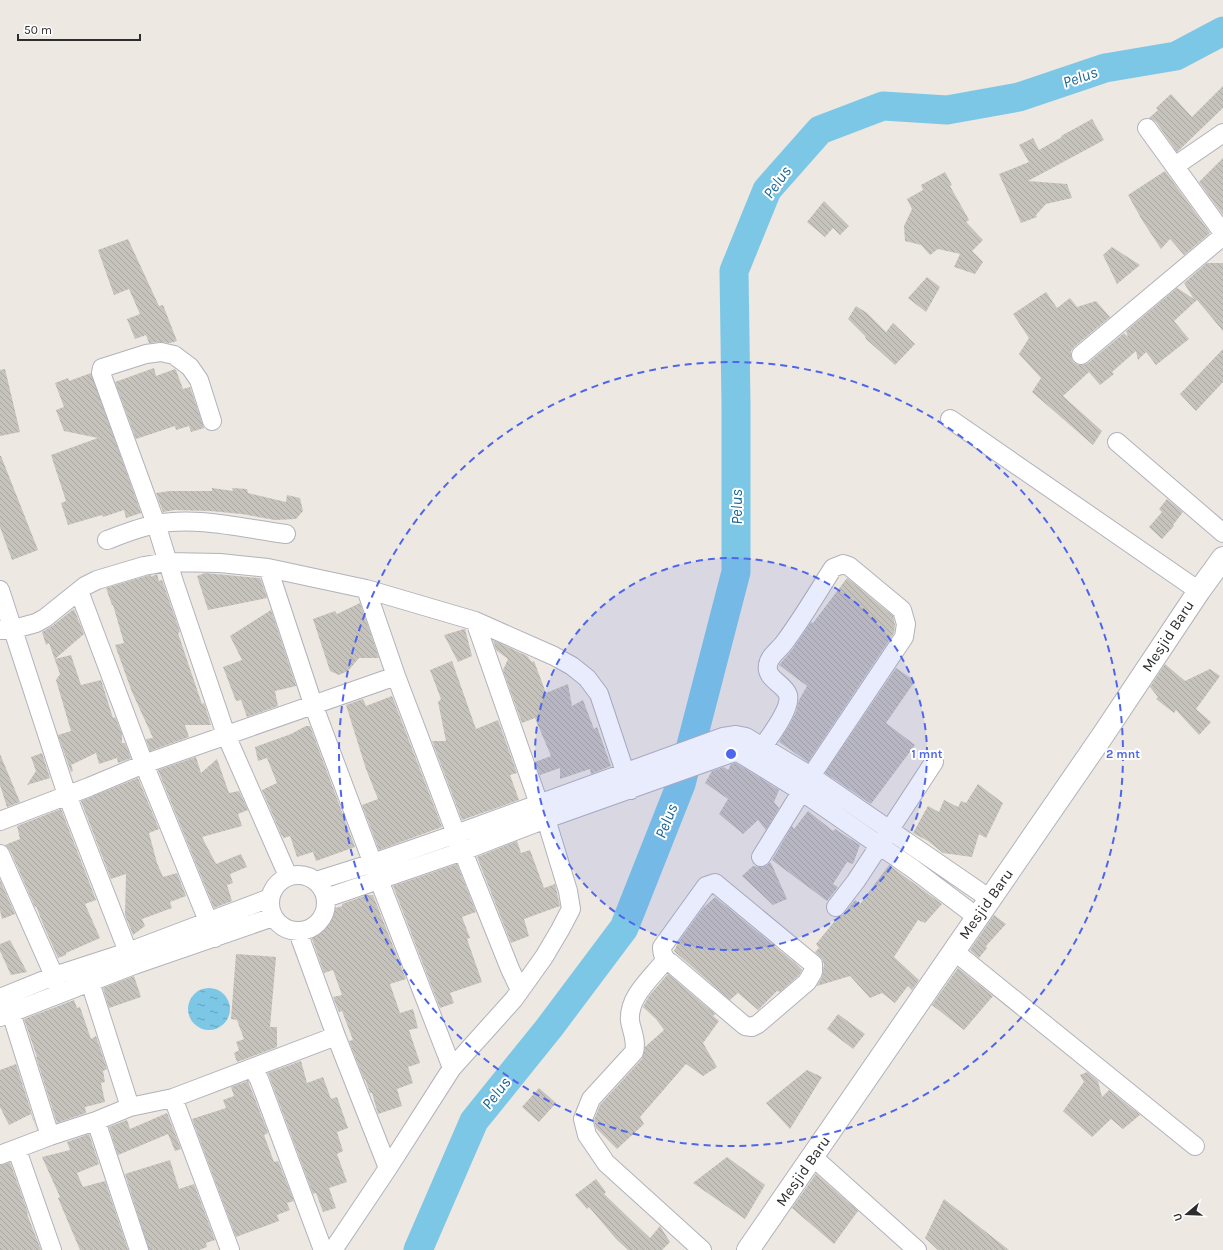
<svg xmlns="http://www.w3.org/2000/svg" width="1223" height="1250" viewBox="0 0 1223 1250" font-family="Karla,sans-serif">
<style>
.water{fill:url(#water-ripples)}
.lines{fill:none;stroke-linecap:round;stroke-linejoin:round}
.river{stroke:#7cc7e6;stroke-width:29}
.building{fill:url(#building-back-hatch)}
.street-casing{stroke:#b1b2bc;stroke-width:20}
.secondary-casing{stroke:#b1b2bc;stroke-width:24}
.street{stroke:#fff;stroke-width:18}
.secondary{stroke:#fff;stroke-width:22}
.ring{fill:none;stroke:#4e66ed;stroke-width:2;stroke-dasharray:7 5}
.labels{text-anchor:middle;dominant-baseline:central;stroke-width:4;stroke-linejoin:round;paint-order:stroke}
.street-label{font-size:15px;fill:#2d2d2d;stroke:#fff}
.water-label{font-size:16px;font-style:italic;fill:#186696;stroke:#fff}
.centre{fill:#4e66ed;stroke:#fff;stroke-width:2}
.ring-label{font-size:12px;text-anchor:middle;font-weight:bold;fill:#4e66ed;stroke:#fff;stroke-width:4;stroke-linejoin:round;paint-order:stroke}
</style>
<defs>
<pattern id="water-ripples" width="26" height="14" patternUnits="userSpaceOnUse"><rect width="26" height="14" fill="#7cc7e6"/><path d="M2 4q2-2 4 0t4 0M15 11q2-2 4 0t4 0" fill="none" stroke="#66a2bb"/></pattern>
<pattern id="building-back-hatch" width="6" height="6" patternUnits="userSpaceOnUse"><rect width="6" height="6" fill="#c6c2bc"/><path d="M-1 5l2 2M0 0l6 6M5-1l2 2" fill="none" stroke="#aaa7a2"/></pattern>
</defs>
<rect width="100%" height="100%" fill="#ede8e1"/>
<path class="water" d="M188 1009a21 21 0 1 1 42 0a21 21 0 1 1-42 0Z"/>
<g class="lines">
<path class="river" d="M418,1250L474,1121L549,1028L624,928L681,784L736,572V405L734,271L767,190L820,130L883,106L947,110L1019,97L1105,68L1176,56L1223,31"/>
</g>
<path class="building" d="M1223,86V108L1177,152L1156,122L1149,118L1158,110L1156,108L1171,94L1192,117Z
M1092,119L1104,140L1028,181L1067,184L1072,198L1046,204L1036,215L1037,217L1021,223L999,174L1029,162L1019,145L1033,138L1039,150L1062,137L1061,136Z
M1223,158V215L1199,182Z
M1165,171L1210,233L1184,255L1170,239L1161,249L1142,220L1128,195Z
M945,172L952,185L950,186L969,220L966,222L983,240L972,251L983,262L975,274L954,267L960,254L938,249L930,255L921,245L905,241L904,226L912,209L907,199L923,190L921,185Z
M824,201L849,226L840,235L833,228L825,237L807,222Z
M128,239L159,306L163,305L177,341L170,343L160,342L149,343L146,335L135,339L127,319L140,314L129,289L114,295L98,250Z
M1112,247L1140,265L1117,284L1103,255Z
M1207,263H1223V331L1197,300L1174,321L1189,339L1156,365L1146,352L1138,360L1136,351L1112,372L1114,374L1100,385L1089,372L1063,396L1102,431L1093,445L1032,392L1041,378L1019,354L1029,338L1013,314L1046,292L1057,308L1070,298L1077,307L1096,301L1110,317L1074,347L1071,351V356L1073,362L1078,365H1083L1088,363L1124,333L1128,337L1126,331L1177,288L1194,299L1184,283Z
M927,277L940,287L926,312L908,298Z
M856,306L867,313L886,332L893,323L915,344L895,365L866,339L865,336L848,319Z
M1223,349V382L1196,411L1180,394Z
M154,368L156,376L175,369L176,370L183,389L190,387L204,428L191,432L189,426L176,430L175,426L136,439L115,382Z
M5,369L20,432L0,436V370Z
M91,373L141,513L126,518L124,510L103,517L102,515L68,525L61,503L66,501L51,455L98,438L64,431L56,410L64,407L55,383L68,378L69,381Z
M0,456H1L38,550L12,560L0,527Z
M212,488L233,491L232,488L247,489L248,493L286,502L287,495L300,498L303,511L296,519L275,520L242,514L210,511L175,510L163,512L156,493L170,491H212Z
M1167,499L1183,512L1173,525L1174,526L1162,539L1149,527L1162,512L1159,509Z
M205,573L260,578L267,598L208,610L197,576Z
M157,574L159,581L162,580L180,632L178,633L190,669L202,704L204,703L211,725H185L189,737L150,751L146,739L153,738L132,692L115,645L124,643L113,605H112L106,588L146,576L151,575V577Z
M847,578L893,616L895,625L894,633L808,762L779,742L791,722L796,712L799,700L807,686L779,665L792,650L811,622L813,623Z
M360,603L379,658H359L348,671L339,675L330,671L313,619L335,611L337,614Z
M74,609L84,634L55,659L71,655L81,685L101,680L113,718L115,717L122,734V743H125L131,758L118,763L117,758L99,764L96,753L71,765L73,771L71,772L58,735L71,731L56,680L60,674L49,643L46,645L42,632L52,626Z
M271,610L296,686L275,691L278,706L247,717L241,700L236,701L223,667L242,660L230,636Z
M464,629H465L472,656L458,662L444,635Z
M493,640L527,656L532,662L534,661L546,693L568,684L572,706L583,700L594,729L597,727L611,766L591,774L590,769L560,779V768L540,775L535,762L551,756L535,718L522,723L503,670L508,659L496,650Z
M452,661L476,729L498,720L517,773L510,775L519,800L462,820L432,741H446L438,702L441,699L430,670Z
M1165,664L1185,681L1210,669L1220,676L1196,709L1211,722L1199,735L1176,710L1174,713L1156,699L1158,697L1150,687Z
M896,668L915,681L886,723L915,745L871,804L825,773Z
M392,696L442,827L379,850L362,805L378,799L366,769L346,705L363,699L366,706Z
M306,726H310L355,847L316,861L313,852L297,857L290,836L284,838L281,834L262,790L277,783L267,758L258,761L255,747L291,734Z
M42,753L50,778L27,785L36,771L31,757Z
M0,754L20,802L7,807L0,785Z
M196,757L201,773L217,759L229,793L239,791L248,810L238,814L242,826L202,837L216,864L241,854L247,867L230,874L233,883L227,885L232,901L214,908L158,770Z
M736,763L779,790L774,802L779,808L766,830L758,820L743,834L719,814L728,799L705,783L712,771L724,767L728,770L731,764Z
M138,778L159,829L149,833L157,863L163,877L177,873L186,896L170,902L172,908L142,919L145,926L133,935L125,915L126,874L111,879L81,801Z
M978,784L1003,803L986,838L979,834L972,857L943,853L928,841L913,833L928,806L939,812L944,800L958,807L961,801L966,803Z
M61,809L96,900L85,904L100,938L66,953V955L58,958L43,924L36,906L35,907L10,850L5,845L20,839L17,826Z
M808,811L833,831L835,829L860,845L853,864L847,862L833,884L838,887L827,901L772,860L792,826L794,829Z
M517,841L521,853L530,850L544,888L555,884L560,906L524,919L529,936L511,943L477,857Z
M769,863H771L787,899L773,905L742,876L753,866L761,867L766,866Z
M457,864L476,912L462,917L470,938L467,939L482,982L450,993L454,1003L440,1008L393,886Z
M889,865L942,904L925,923L918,920L894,957L919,980L912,990L908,986L895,1003L882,993L870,998L850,976L817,986L822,977L824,964L822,959L815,952L819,948L816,944L838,917L844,914L855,900L860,904Z
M0,880L15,914L2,919L0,910Z
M367,895H373L406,979L390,984L400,1013L413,1009L418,1028L409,1030L420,1063L408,1067L413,1083L397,1089L402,1106L378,1114L372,1093H370L365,1079H364L349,1041L353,1040L342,1011L339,1012L333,997L342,995L333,970L324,973L310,933L322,929L321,926L330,923L326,911L342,906V904Z
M715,897L794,962L802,970L799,975L780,992L777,991L758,1010L738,993L730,1000L674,951L679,941L703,908Z
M994,915L1006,924L986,946L987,948L979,958L970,950Z
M10,940L27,972L11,975L0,951V944Z
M236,954L276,957L270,1027H277V1047L237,1062L234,1053L239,1050L236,1042L244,1039L237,1020L231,1019Z
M958,968L993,996L964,1030L932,1005Z
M668,974L715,1014L713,1016L719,1021L703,1043L717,1067L703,1076L686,1064L640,1117L644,1124L617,1149L596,1128L594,1120L600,1105L642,1059L645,1047L664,1030L656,1019L643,1007L649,996Z
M134,976L141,997L109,1008L103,988Z
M74,1000L77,1008L80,1007L91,1039L96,1036L107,1069L103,1071L105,1082L101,1083L105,1102L85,1107L86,1113L57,1123L36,1057H37L24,1019Z
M838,1014L865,1034L853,1049L827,1029Z
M301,1061L307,1083L323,1077L331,1099L337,1097L348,1128L337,1132L343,1151L337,1154L347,1182L329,1188L336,1208L323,1212L316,1193L313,1194L268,1073Z
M16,1064L37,1130L31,1114L9,1125L0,1107V1070Z
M807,1070L822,1077L790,1129L766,1103Z
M1087,1072L1098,1081L1102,1097L1109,1090L1140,1115L1123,1129L1111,1119L1092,1137L1063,1111L1084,1082L1080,1075Z
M248,1081L268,1133L264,1135L274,1162L278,1161L294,1201L287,1203L290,1210L277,1215L279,1221L236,1237L192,1119L226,1108L223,1100L234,1096L231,1087Z
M539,1088L556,1103L539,1122L522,1107Z
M167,1113L181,1149L175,1151L168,1134L118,1155L109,1127L127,1120L130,1129Z
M89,1134L99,1164L77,1173L83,1187L105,1181L128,1250H80L58,1198L60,1197L42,1157L70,1150L67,1142Z
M727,1157L765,1185L745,1219L693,1183Z
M170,1160L179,1189L194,1184L215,1240L206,1243L207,1247L199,1250H149L125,1174Z
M10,1162L28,1213L27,1214L41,1250H0V1165Z
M816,1174L858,1211L834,1244L792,1208Z
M596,1179L606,1192L604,1194L650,1238L660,1226L670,1242L662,1250H628L616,1239L589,1207L587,1209L575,1195Z
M944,1199L1009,1250H938L925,1238Z"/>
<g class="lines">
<g class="street-casing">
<path id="street" d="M1147,128L1223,233
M1175,166L1223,133
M1081,355L1223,236
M950,419L1199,591
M212,421L199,380L190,367L174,355L161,352L146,354L102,368L101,373L156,524L174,582L226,735L288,876
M1117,442L1223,533
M107,540C123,534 140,527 157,524C196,516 246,529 286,534
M268,568L313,704L379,880L452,1068
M366,589L396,676L456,834L510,969L520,990
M0,590L67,795L128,952L134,965
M79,591L144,764L215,938
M0,630L14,629L36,623L45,618L85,586L97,580L144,566L167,562L220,563L268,568L366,589L475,621L554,656L572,666L587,678L599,694L631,790
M756,756C764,744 792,710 788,695C785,684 765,679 768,665C769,656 779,650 784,643C802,619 817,593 833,568L843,564L849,566L902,610L906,624L904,637L811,776L761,857
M0,821L89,787L144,764L396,676
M0,854L59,987
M270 903a28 28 0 1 1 56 0a28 28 0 1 1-56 0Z
M316,881L373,863L456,834L723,737L736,735L746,737L811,776L990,899
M715,883L813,964V972L807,982L758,1024L752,1027L745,1026L671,963C664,960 662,954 662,947L706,886Z
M326,898L463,851L546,819L729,754L737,752L741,754L801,791L912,868L977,917
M836,907L856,881L934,762
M298,932L336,1036L388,1168
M954,951L1195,1146
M667,961L663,963C649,980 628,998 630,1021C632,1032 637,1041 634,1052L591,1099L583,1119L587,1135L606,1163L702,1250
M86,971L90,982L130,1107
M0,998L54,976L128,952L270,898
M7,1000L50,1136
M0,1017L134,965L273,917
M252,1068L259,1079L323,1250
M173,1098L230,1250
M96,1121L139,1250
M17,1150L52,1250
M0,1155L50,1136L96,1121L130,1107L173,1098L336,1036
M813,1157L917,1250
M333,1250L388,1168L452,1068L514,999L544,957L560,930L571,909L568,891L546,819L539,804L475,621"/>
</g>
<g class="secondary-casing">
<path id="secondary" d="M748,1250L1103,735L1199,591L1223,558"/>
</g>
<use href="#street" class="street"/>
<use href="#secondary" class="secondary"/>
</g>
<circle cx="731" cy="754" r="196" fill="#4e66ed" fill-opacity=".12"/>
<g class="ring">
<circle cx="731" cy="754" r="196"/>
<circle cx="731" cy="754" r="392"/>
</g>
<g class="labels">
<g class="street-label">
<text transform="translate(1168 636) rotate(-57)">Mesjid Baru</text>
<text transform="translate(986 904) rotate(-55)">Mesjid Baru</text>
<text transform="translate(803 1171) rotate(-55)">Mesjid Baru</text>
</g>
<g class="water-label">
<text transform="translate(1080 77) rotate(-19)">Pelus</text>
<text transform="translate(777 182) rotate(-54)">Pelus</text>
<text transform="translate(736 507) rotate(-90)">Pelus</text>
<text transform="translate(666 821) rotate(-68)">Pelus</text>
<text transform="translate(496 1093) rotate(-52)">Pelus</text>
</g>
</g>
<circle cx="731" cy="754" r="6" class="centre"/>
<g class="ring-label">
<text x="927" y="758">1 mnt</text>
<text x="1123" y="758">2 mnt</text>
</g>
<g transform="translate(1187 1214) rotate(251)" stroke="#ffffff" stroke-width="3" paint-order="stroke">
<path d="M0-3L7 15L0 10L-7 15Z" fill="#2d2d2d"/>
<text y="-6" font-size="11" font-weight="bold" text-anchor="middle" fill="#2d2d2d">U</text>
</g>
<path d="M18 34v6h122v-6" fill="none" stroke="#2d2d2d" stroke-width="2"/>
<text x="24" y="34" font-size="12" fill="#2d2d2d" stroke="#ffffff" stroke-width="3" paint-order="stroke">50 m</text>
</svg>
